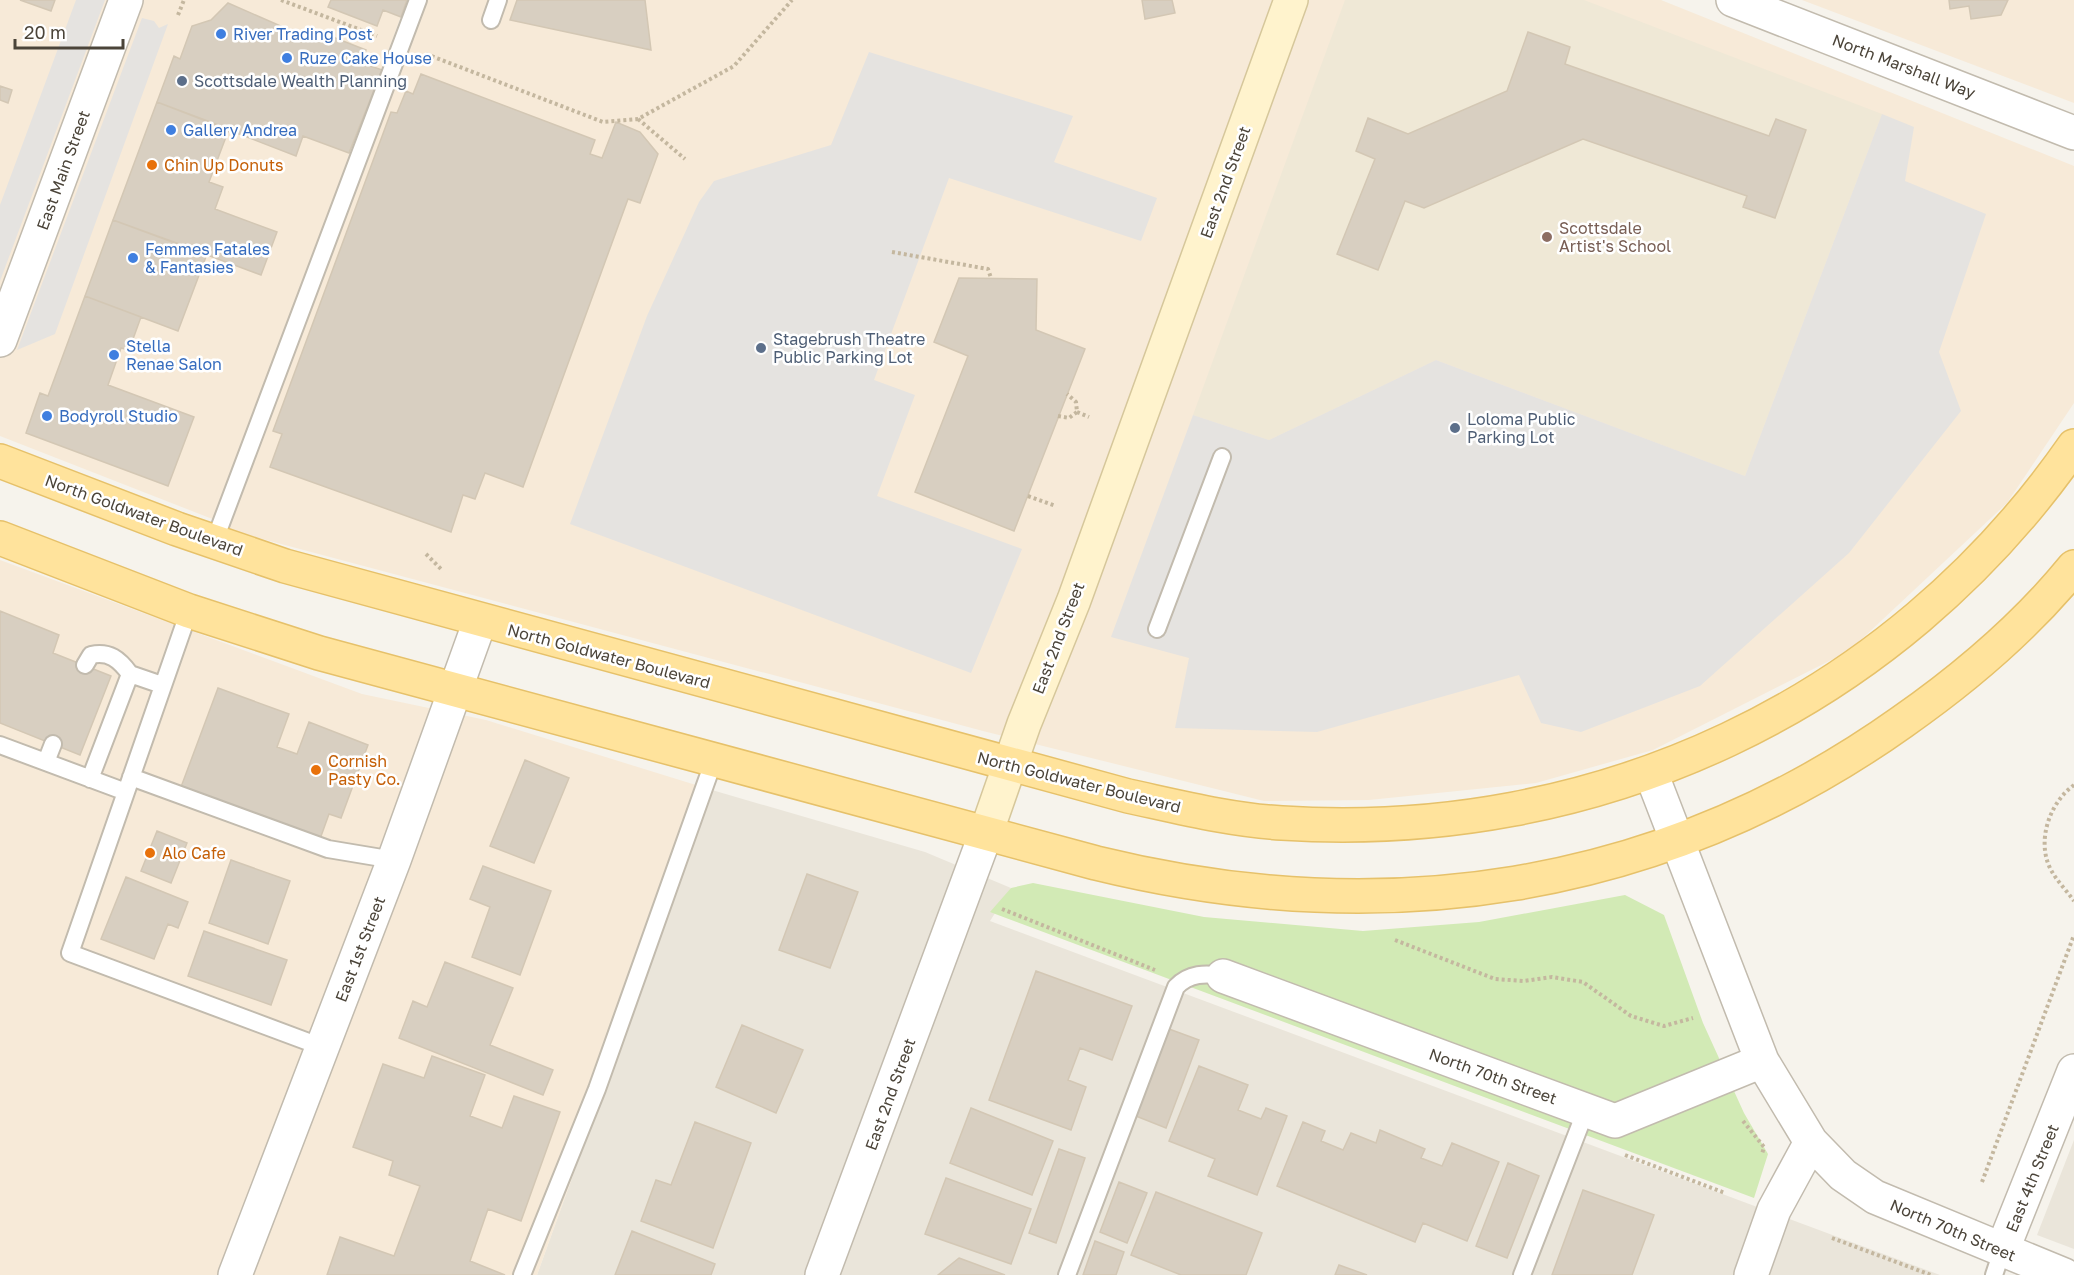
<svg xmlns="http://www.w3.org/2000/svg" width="2074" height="1275" viewBox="0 0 2074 1275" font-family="'Golos Text',sans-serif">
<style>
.residential{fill:#eae5da}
.commercial{fill:#f7ead8}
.education{fill:#efe8d6}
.green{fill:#d2eab5}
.parking{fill:#e5e3e0}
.building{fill:#d8cfc1;stroke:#d3c7b4;stroke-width:1.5}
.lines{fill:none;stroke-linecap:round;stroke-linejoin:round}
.lane-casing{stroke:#c2bbae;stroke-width:20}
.street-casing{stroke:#c2bbae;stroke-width:36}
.secondary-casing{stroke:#d6c79b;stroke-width:36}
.primary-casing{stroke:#e6c16a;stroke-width:36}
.path{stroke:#c4b79f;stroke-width:4;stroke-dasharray:3 3;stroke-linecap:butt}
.lane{stroke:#fff;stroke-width:16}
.street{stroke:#fff;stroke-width:33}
.secondary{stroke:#fff3cd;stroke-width:33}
.primary{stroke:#ffe39c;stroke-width:33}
.shop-dot{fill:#3f7fe0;stroke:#fff;stroke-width:2}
.service-dot{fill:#5c6f8a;stroke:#fff;stroke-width:2}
.food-dot{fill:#e8710a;stroke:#fff;stroke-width:2}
.education-dot{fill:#8d6e63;stroke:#fff;stroke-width:2}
.labels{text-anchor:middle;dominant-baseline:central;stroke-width:5;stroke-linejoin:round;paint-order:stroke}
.shop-label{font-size:16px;fill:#366cbe;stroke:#fff;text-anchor:start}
.street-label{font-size:16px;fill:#4b4439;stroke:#fff}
.service-label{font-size:16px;fill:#4e5e75;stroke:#fff;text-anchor:start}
.food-label{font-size:16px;fill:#c56008;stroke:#fff;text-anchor:start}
.education-label{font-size:16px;fill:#785e54;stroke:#fff;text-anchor:start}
</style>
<rect width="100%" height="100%" fill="#f6f3ec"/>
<path class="residential" d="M712,790L925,852L1011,888L990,921L1940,1275H537Z
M2074,1140V1249L2037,1235Z"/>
<path class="commercial" d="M0,0H407L215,520L0,436Z
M418,0H1661L2074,166V403L2007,503L1849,651L1653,750L1536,783L1369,800L1264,801L983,731L225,529Z
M1802,0H2074V103Z
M0,560L362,694L486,720L712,790L537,1275H0Z"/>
<path class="education" d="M1345,0H1584L1882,114L1745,476L1436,360L1269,440L1193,415Z"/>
<path class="green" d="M1033,883L1204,917L1363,931L1479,922L1625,895L1664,915L1703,1023L1744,1113L1768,1154L1754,1198L990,912L1011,888Z"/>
<path class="parking" d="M76,0H105L0,281V205Z
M142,18L154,21L159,28L168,24L55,334L17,350Z
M869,52L1073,116L1054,162L1157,198L1141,241L949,178L874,380L915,395L877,496L1022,549L971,673L570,524L647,316L699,202L714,181L831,145Z
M1882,114L1914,127L1905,181L1986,214L1939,352L1961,411L1849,553L1700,686L1581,732L1541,723L1519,675L1317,732L1175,728L1189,658L1111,637L1193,415L1269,440L1436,360L1745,476Z"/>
<path class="building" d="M20,0H55L51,11Z
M331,0H407L401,17L383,10L377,26L328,7Z
M517,0H645L651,50L510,20Z
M1142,0H1172L1175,13L1145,19Z
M1949,0H2008L2001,15L1971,19L1969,6L1950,9Z
M228,3L317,42L320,32L366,50L362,63L382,70L349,153L303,136L296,156L157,102L174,56L180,59L192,26L211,20Z
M1528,32L1570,47L1565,64L1769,136L1776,119L1806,130L1775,218L1743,207L1747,196L1583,139L1424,208L1405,201L1378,270L1337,254L1375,159L1356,151L1368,118L1408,134L1507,91Z
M421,74L595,140L590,154L602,158L616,122L640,132L658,154L640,203L628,199L523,487L485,473L475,499L463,495L451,532L270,467L282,434L273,431L391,112L397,113L406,91L413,94Z
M0,86L12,90L8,103L0,100Z
M157,102L229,129L209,182L223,187L215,209L277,232L261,275L113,220Z
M113,220L207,254L178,331L85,296Z
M959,278L1037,279L1036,330L1085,349L1014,531L915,492L968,356L934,342Z
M85,296L141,317L129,350L121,348L108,385L194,417L168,486L26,433L40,393L48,396Z
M0,611L59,635L53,653L111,676L80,755L0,723Z
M218,688L289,714L277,747L297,754L309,722L368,745L341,818L329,814L320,839L181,787Z
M525,760L569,778L534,863L490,846Z
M157,831L187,843L171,883L141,871Z
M231,860L290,881L268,944L209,923Z
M483,866L551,891L520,975L472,957L490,907L470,899Z
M807,874L858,892L830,968L779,950Z
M126,877L188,902L178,928L168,924L154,959L101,939Z
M204,931L287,960L271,1005L188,976Z
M445,962L513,988L490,1045L553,1070L543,1095L399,1038L413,1001L427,1007Z
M1036,971L1132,1006L1112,1060L1080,1048L1068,1080L1086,1087L1071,1130L989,1100Z
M742,1025L803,1050L776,1113L716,1087Z
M1169,1029L1199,1040L1166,1128L1136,1116Z
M432,1056L485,1075L470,1116L502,1128L514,1096L560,1112L521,1221L488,1209L470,1261L505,1275H327L340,1237L394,1256L420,1186L389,1175L393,1161L353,1147L383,1064L424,1078Z
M1199,1066L1248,1085L1238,1110L1261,1119L1266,1108L1287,1116L1257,1195L1208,1176L1215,1159L1169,1141Z
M971,1108L1053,1141L1032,1195L950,1163Z
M695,1122L751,1143L713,1248L641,1221L656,1180L671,1185Z
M1303,1122L1325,1131L1321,1141L1343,1150L1351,1133L1376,1143L1380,1130L1425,1149L1421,1158L1442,1166L1452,1143L1499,1162L1467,1241L1423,1223L1415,1242L1277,1186Z
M1059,1149L1085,1158L1056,1243L1029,1233Z
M1508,1163L1539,1176L1507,1258L1476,1246Z
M946,1178L1031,1209L1011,1264L925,1234Z
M1119,1182L1147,1193L1127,1243L1100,1232Z
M1583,1190L1654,1215L1632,1275H1552Z
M1156,1192L1262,1233L1246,1275H1181L1131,1255Z
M632,1231L715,1264L711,1275H615Z
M1095,1241L1124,1252L1116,1275H1083Z
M959,1258L1005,1275H938Z
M1339,1265L1367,1275H1335Z"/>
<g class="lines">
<g class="lane-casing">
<path id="lane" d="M491,20L498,0
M214,542L418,0
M189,611L70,953L322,1047
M1157,629L1222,457
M85,665L91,655C109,651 119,659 130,674
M0,745L126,792
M46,762L53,744
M131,777L328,849L394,860
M90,779L130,674L162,685
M522,1275L597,1089L714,760
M1067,1275L1176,987C1189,973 1206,973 1223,976
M1522,1275L1586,1110
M1994,1275L2002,1251"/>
</g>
<g class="street-casing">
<path id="street" d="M1733,0L2074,133
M0,340L126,0
M1651,773L1762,1061L1811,1142L1843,1175L1875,1197L2064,1275
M1223,976L1615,1121L1762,1061
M2002,1251L2074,1071
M235,1275L394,860L480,621
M822,1275L986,833
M1751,1275L1774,1210L1811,1142"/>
</g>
<g class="secondary-casing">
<path id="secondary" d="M986,833L1024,724L1074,600L1291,0"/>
</g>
<g class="primary-casing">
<path id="primary" d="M0,461L177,529L285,566L1128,796C1179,807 1230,820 1282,823C1597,843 1893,706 2074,446
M0,538L189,611L319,653L1096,863C1381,933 1660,894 1902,722C1965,678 2025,627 2074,567"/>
</g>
<path class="path" d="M281,0L377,36
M178,15L184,0
M426,54L603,122L638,119L734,66L792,0
M638,119L685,159
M892,252L988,269L991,278
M1077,412L1089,417
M1058,416L1069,418L1077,412L1076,402L1067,394
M1028,496L1056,506
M426,554L442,570
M2074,785C2049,803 2036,842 2051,870C2057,881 2067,891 2074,901
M1002,909L1155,970
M1395,940L1495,979L1524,981L1552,977L1583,982L1631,1016L1664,1026L1693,1018
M1743,1121L1764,1147L1762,1154
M1625,1155L1725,1193
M1982,1182L2074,935
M1832,1238L1931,1275"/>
<use href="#lane" class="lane"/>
<use href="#street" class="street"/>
<use href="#secondary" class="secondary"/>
<use href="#primary" class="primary"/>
</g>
<g class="shop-dot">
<circle cx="221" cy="34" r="6"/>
<circle cx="287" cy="58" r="6"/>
<circle cx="171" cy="130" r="6"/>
<circle cx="133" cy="258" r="6"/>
<circle cx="114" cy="355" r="6"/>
<circle cx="47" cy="416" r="6"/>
</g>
<g class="service-dot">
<circle cx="182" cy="81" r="6"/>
<circle cx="761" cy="348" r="6"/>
<circle cx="1455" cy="428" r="6"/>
</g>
<g class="food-dot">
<circle cx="152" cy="165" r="6"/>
<circle cx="316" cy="770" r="6"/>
<circle cx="150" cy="853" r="6"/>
</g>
<circle class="education-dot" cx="1547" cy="237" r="6"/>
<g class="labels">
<g class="shop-label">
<text x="233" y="34">River Trading Post</text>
<text x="299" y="58">Ruze Cake House</text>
<text x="183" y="130">Gallery Andrea</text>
<text x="145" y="249">Femmes Fatales<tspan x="145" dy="18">&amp; Fantasies</tspan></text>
<text x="126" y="346">Stella<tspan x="126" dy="18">Renae Salon</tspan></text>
<text x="59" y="416">Bodyroll Studio</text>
</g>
<g class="street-label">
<text transform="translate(1904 66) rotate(21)">North Marshall Way</text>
<text transform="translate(63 170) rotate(-70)">East Main Street</text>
<text transform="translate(1225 182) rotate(-70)">East 2nd Street</text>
<text transform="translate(144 515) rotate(20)">North Goldwater Boulevard</text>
<text transform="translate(1058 638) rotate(-69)">East 2nd Street</text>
<text transform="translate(609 656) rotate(15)">North Goldwater Boulevard</text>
<text transform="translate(1079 782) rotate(14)">North Goldwater Boulevard</text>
<text transform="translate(360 949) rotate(-69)">East 1st Street</text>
<text transform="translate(1493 1076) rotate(20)">North 70th Street</text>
<text transform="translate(890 1094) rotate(-70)">East 2nd Street</text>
<text transform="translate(2032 1178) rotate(-68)">East 4th Street</text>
<text transform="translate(1953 1230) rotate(23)">North 70th Street</text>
</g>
<g class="service-label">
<text x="194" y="81">Scottsdale Wealth Planning</text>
<text x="773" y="339">Stagebrush Theatre<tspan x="773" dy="18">Public Parking Lot</tspan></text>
<text x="1467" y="419">Loloma Public<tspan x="1467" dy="18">Parking Lot</tspan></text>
</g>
<g class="food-label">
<text x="164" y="165">Chin Up Donuts</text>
<text x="328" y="761">Cornish<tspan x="328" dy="18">Pasty Co.</tspan></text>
<text x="162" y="853">Alo Cafe</text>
</g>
<g class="education-label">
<text x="1559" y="228">Scottsdale<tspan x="1559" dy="18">Artist's School</tspan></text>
</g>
</g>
<path d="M15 39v9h108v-9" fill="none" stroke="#4b4439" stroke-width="3"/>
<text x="24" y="39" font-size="18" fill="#4b4439" stroke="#ffffff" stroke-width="4.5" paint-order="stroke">20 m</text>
</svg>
